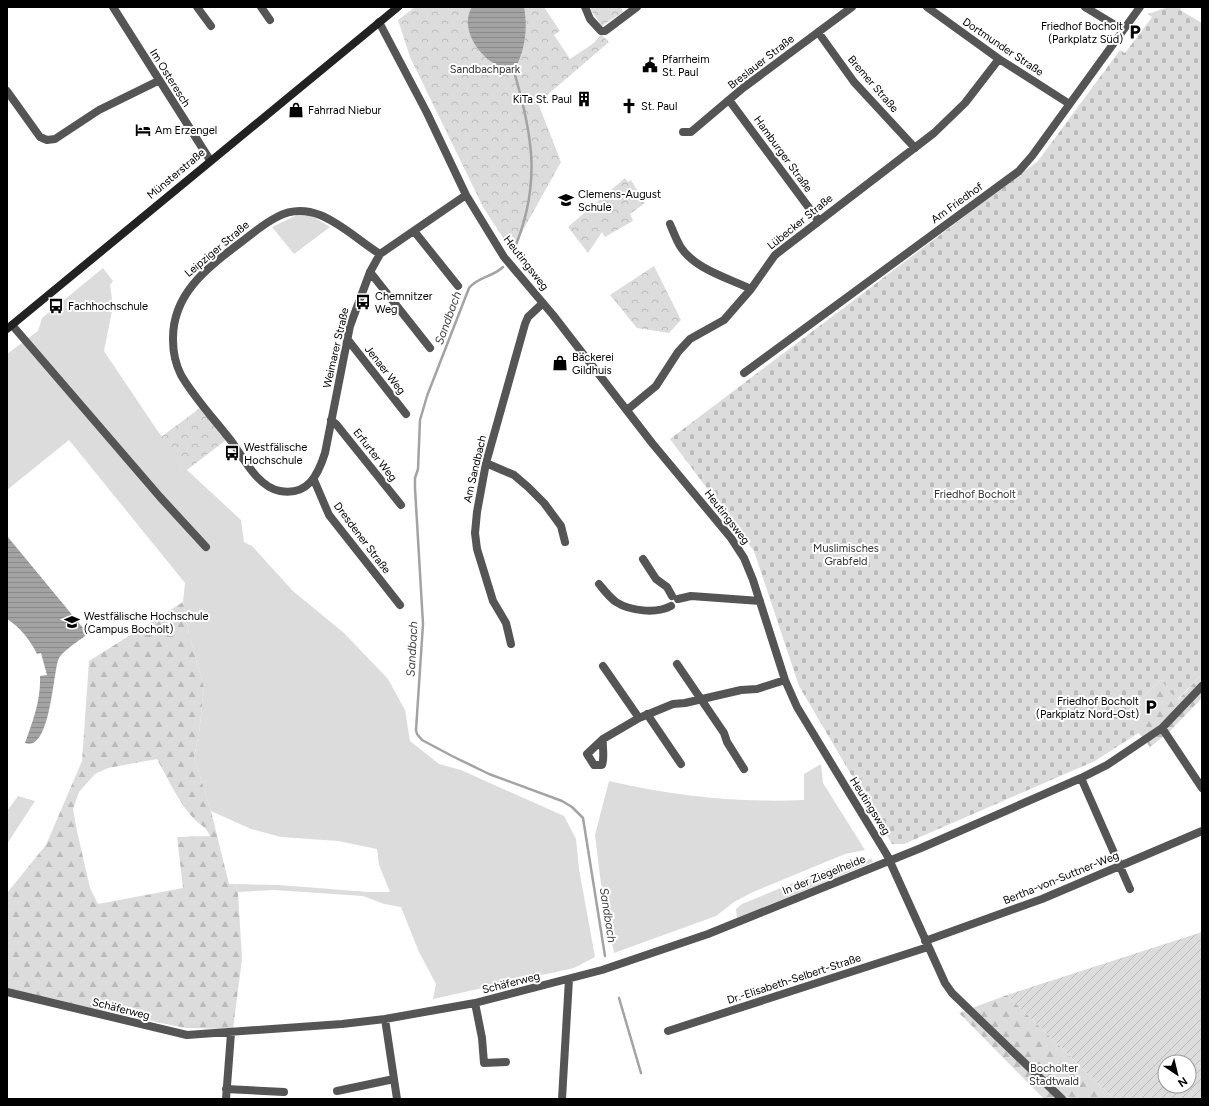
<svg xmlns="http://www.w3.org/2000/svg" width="1209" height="1106" viewBox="0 0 1209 1106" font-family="Figtree,sans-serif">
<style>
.grass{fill:#dcdcdc}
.forest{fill:url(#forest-firs);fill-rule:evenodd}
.cemetery{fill:url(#cemetery-stones)}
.park{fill:url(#park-crowns)}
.garden{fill:url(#garden-furrows);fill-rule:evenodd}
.water{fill:url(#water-rules)}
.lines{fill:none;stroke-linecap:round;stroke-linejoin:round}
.stream{stroke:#a3a3a3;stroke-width:2.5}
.street{stroke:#555;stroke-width:8}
.secondary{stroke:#222;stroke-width:8}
.labels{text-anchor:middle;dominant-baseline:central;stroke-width:4;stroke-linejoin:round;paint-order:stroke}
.poi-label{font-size:11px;fill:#000;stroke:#fff;text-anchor:start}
.street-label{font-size:11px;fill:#000;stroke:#fff}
.park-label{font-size:11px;fill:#333;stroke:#fff}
.water-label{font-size:12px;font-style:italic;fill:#444;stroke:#fff}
</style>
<defs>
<pattern id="forest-firs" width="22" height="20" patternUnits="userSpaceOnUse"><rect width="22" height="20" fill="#dcdcdc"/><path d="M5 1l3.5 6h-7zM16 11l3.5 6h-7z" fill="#bbb"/></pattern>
<pattern id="cemetery-stones" width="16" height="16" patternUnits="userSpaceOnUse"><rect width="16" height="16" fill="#dcdcdc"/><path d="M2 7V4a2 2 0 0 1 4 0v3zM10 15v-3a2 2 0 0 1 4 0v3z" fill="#bbb"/></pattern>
<pattern id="park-crowns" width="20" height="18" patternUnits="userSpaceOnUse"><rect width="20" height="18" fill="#dcdcdc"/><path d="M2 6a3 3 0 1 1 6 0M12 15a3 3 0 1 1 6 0" fill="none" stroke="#bbb"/></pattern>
<pattern id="garden-furrows" width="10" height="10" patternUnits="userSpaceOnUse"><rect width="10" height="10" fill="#dcdcdc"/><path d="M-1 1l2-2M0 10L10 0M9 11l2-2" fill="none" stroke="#bbb"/></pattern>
<pattern id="water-rules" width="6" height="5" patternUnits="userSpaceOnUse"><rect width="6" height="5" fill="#a3a3a3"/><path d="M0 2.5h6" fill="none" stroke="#8b8b8b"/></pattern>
</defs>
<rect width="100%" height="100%" fill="#fff"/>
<path class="grass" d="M309,214L330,227L294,254L272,227L297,215Z
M103,268L113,281L110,285L113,306L104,351L157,430L187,470L241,520L244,542L252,546L293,591L344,633L388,679L405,710L410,741L439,764L461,770L564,816L576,839L579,869L595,957L574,968L433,999L436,984L419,952L401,907L384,904L363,896L274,890L238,892L234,884L279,885L368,892H390L379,865L377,849L338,841L281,837L251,829L211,811L194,757L199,733L204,687L190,639L183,602L185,583L69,440L7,490V354L38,331L42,318Z
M821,764L823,783L865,850L845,854L753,892L734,902L716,916L614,953L601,884L595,835L609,781C674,796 738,803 804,800V774Z
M18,796L35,801L7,844V811Z
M872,859L873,862L737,918L736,909L742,904L839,864Z"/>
<path class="forest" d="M183,602L190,639L204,687L199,733L194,757L211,811L229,884H234L238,892L242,959L233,1029L185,1028L7,990V893L46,845L82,761L89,661ZM157,759C168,779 178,801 193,818C200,825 207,827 210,836L177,837L183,888L98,904L90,888L77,831L73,809L79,792L95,774L108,768Z
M1202,674V698L1170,731L1150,747L1124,714L1161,680L1178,700Z
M1007,995L1114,1099H1044L959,1013Z"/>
<path class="cemetery" d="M1168,7H1181L1180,10L1202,23V674L1177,700L1161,680L1124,714L1140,732L1095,761L904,844H892L799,686L754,551L670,439L1038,161L1120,50L1125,53L1152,17L1148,14Z"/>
<path class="park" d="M415,7H544L560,31L554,35L570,59L594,43L601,34L609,42L538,103L561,162L522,232L513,253L483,207L410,57L398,20Z
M593,7H621L623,12L602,26L590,9Z
M625,178L628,182L631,180L645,203L630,214L633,221L605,237L602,232L588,253L568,227Z
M654,266L681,320L669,333L637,328L610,295Z
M200,408L226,440L187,470L161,437Z"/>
<path class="garden" d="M1202,932V1099H1114L1007,995ZM1165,1062H1189V1086H1165Z"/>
<path class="water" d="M472,7H524C528,29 525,50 515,69C489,72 456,32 472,7Z
M7,536L88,634C81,639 63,651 59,658C53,669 51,753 25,743C33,721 41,700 40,676L47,675L41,653L37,654C30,640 20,627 7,619Z"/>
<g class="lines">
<path class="stream" d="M513,252C542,185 533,135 513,68
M503,267C493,277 477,277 469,288L427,396L420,420L418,469L415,478V488L423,624L416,730L417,734L422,740L452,756L489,774L562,801L572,807L583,818L605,956
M619,998L641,1073"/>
<path class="street" d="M113,7L210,160
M197,7L211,26
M261,7L270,20
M585,7L590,19L601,31H605L637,7
M927,7L999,59L1068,103
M1085,7L1123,30
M379,22L427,113L466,195L504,257L553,315L652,443L731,538L744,558L753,580L785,680L797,707L887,855L945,983L952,993L1062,1099
M818,32L854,82L915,148
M7,91L40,137L47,140L55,139L99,110L158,81
M729,100L818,220
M683,132H691L743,88L852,7
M670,224C673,231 676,239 680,246C694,269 728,278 751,289
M414,231L458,286
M380,254C349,235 316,196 277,217C263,224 252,234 240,243C207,268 172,294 173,340C173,351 176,365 181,375C195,399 215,420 232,442C244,459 258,487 280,491C308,496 318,475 325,453L350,326L370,272L380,254L466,195
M370,272L430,348
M12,325L160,497L206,547
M348,340L406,414
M744,373L1019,171L1032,156L1140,7
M627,410L656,386L678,352L690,339L724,320L751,289L775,255L934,133L965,103L999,59
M331,420L336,424L401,505
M486,463L514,475L528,487L544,503L561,526L565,542
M314,480L329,515L400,605
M643,559L656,579L667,587L672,596
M599,584C604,590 609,597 616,602C630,611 656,614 671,606
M678,599L691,596L760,601
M511,644L506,623L493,601L477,549L475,533L477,512L486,463L525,324L528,317L543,303
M677,664L724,733L727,742L744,769
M603,666L639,718
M647,714L681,764
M1162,728L1202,788
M603,739C602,748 605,756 602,765H594L587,754L603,739L639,718L673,704L685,703L741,690L757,689L785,680
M1081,778L1130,889
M925,941L1042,899L1202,831
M7,992L187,1035L342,1024L385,1019L475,1003L602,970L708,934L921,848L1081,778L1107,765L1162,728L1202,686
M475,1003L482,1038L484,1063L506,1062
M385,1019L397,1099
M668,1031L928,947
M226,1089L284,1092
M337,1091L394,1079
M226,1099L231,1033
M562,1099L569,979"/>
<path class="secondary" d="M7,329L398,7"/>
</g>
<defs>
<g id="parking-bare" transform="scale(1.2)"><path d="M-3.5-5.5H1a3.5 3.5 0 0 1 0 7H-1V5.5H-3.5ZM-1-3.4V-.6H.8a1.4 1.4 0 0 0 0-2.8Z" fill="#000" stroke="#fff" stroke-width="2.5" paint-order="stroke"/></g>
<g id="civic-bare" transform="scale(1.2)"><path d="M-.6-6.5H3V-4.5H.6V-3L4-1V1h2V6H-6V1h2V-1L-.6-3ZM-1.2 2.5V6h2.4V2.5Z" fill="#000" stroke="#fff" stroke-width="2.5" paint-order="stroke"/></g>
<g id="building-bare" transform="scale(1.2)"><path d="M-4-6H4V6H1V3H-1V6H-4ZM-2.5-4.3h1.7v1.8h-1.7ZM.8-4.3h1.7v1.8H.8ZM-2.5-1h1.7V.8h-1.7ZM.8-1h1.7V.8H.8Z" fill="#000" stroke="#fff" stroke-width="2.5" paint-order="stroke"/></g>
<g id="church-bare" transform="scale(1.2)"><path d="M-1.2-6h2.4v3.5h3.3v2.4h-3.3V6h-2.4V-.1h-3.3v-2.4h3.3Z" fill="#000" stroke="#fff" stroke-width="2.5" paint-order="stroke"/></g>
<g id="shop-bare" transform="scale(1.2)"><path d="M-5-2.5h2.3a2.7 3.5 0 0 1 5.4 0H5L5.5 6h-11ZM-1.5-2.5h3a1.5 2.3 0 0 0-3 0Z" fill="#000" stroke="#fff" stroke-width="2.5" paint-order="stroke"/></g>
<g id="hotel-bare" transform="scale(1.2)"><path d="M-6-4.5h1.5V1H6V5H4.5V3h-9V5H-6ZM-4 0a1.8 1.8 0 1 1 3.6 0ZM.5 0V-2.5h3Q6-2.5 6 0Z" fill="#000" stroke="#fff" stroke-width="2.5" paint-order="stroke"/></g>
<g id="school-bare" transform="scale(1.2)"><path d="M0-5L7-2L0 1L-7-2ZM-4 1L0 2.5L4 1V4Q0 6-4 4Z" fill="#000" stroke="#fff" stroke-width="2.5" paint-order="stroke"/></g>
<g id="bus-bare" transform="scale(1.2)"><path d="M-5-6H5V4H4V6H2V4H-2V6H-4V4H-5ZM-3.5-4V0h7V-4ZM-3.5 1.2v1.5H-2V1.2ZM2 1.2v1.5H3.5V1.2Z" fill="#000" stroke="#fff" stroke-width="2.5" paint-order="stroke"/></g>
<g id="university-bare" transform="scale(1.2)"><path d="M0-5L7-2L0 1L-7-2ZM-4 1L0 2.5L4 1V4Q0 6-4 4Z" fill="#000" stroke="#fff" stroke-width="2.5" paint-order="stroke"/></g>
</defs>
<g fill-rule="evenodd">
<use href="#parking-bare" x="1135" y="32"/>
<use href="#civic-bare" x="650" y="65"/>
<use href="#building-bare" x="584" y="99"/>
<use href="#church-bare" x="629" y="106"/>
<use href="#shop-bare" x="296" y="110"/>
<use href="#hotel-bare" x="143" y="130"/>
<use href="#school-bare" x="566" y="200"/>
<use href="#bus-bare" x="363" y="302"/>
<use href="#bus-bare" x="56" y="306"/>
<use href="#shop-bare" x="560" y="363"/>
<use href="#bus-bare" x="232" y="453"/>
<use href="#university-bare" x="72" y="622"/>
<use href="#parking-bare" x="1151" y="707"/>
</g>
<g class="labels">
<g class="poi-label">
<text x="1123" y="26" text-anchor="end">Friedhof Bocholt<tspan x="1123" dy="13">(Parkplatz Süd)</tspan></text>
<text x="662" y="59">Pfarrheim<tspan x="662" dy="13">St. Paul</tspan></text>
<text x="572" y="99" text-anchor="end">KiTa St. Paul</text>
<text x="641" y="106">St. Paul</text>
<text x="308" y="110">Fahrrad Niebur</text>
<text x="155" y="130">Am Erzengel</text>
<text x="578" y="194">Clemens-August<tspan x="578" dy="13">Schule</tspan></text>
<text x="375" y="296">Chemnitzer<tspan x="375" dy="13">Weg</tspan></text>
<text x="68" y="306">Fachhochschule</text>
<text x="572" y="357">Bäckerei<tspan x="572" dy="13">Gildhuis</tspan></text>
<text x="244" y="447">Westfälische<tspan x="244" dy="13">Hochschule</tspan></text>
<text x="84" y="616">Westfälische Hochschule<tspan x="84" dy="13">(Campus Bocholt)</tspan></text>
<text x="1139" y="701" text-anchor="end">Friedhof Bocholt<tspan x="1139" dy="13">(Parkplatz Nord-Ost)</tspan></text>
</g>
<g class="street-label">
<text transform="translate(1003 47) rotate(34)">Dortmunder Straße</text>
<text transform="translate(761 62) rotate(-38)">Breslauer Straße</text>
<text transform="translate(170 78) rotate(58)">Im Osteresch</text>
<text transform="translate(873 84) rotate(49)">Bremer Straße</text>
<text transform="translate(783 154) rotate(54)">Hamburger Straße</text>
<text transform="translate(176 174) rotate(-40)">Münsterstraße</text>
<text transform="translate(957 203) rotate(-36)">Am Friedhof</text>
<text transform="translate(800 222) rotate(-39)">Lübecker Straße</text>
<text transform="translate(217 249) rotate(-40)">Leipziger Straße</text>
<text transform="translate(526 263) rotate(52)">Heutingsweg</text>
<text transform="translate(336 348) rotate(-77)">Weimarer Straße</text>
<text transform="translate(385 370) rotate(52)">Jenaer Weg</text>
<text transform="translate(375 455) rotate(52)">Erfurter Weg</text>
<text transform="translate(475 469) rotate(-77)">Am Sandbach</text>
<text transform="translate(727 517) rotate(52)">Heutingsweg</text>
<text transform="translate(362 538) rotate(53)">Dresdener Straße</text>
<text transform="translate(870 806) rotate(58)">Heutingsweg</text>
<text transform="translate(824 875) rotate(-22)">In der Ziegelheide</text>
<text transform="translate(1061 878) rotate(-22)">Bertha-von-Suttner-Weg</text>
<text transform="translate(794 979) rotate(-18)">Dr.-Elisabeth-Selbert-Straße</text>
<text transform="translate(511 983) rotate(-14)">Schäferweg</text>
<text transform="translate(121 1009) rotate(14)">Schäferweg</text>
</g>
<g class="park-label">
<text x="485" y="69">Sandbachpark</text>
<text x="975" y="494">Friedhof Bocholt</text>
<text x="846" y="548">Muslimisches<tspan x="846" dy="13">Grabfeld</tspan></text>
<text x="1054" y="1068">Bocholter<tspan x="1054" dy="13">Stadtwald</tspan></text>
</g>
<g class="water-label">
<text transform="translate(448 318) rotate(-70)">Sandbach</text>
<text transform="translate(412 649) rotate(-87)">Sandbach</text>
<text transform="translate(608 915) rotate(81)">Sandbach</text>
</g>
</g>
<rect width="1209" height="1106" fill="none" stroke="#000000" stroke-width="16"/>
<g transform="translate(1177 1074) rotate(145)"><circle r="19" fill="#ffffff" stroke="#999999"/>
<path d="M0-3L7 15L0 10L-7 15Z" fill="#000000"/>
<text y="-6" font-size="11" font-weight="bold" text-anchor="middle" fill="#000000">N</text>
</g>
</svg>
